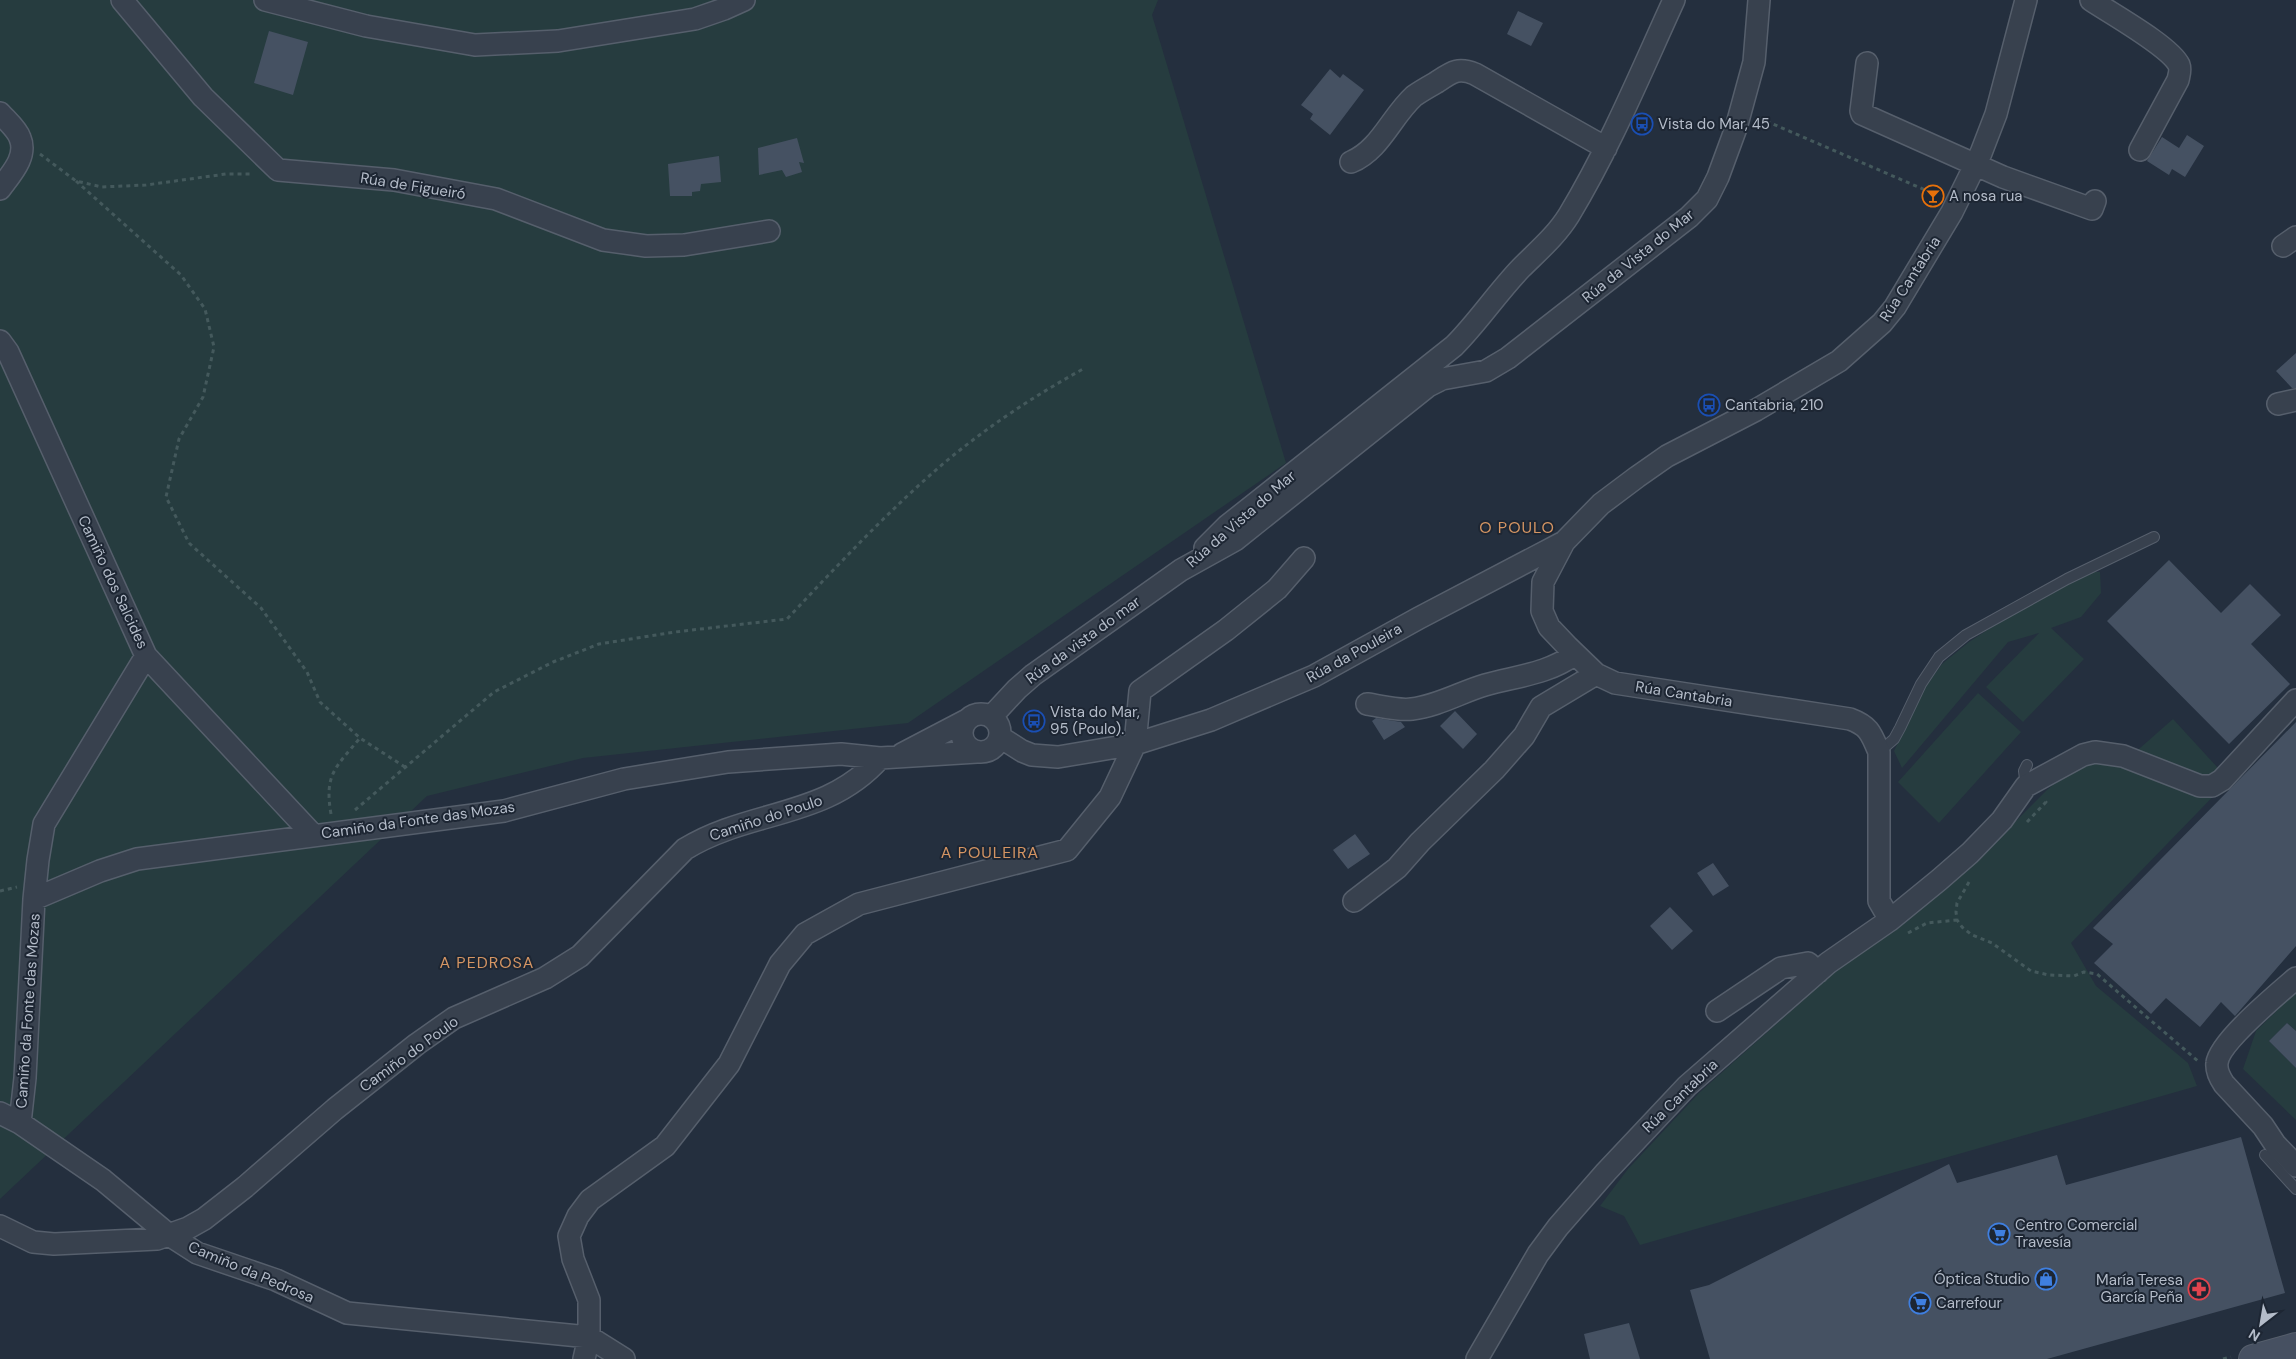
<svg xmlns="http://www.w3.org/2000/svg" width="2296" height="1359" viewBox="0 0 2296 1359" font-family="'DM Sans',sans-serif">
<style>
.green{fill:#263c3f}
.building{fill:#455162}
.lines{fill:none;stroke-linecap:round;stroke-linejoin:round}
.service-casing{stroke:#565f6c;stroke-width:12}
.minor-casing{stroke:#565f6c;stroke-width:24}
.secondary-casing{stroke:#565f6c;stroke-width:30}
.path{stroke:#44595c;stroke-width:3;stroke-dasharray:4 4;stroke-linecap:butt}
.service{stroke:#38414e;stroke-width:10}
.minor{stroke:#38414e;stroke-width:21}
.secondary{stroke:#465061;stroke-width:28}
.labels{text-anchor:middle;dominant-baseline:central;stroke-width:4;stroke-linejoin:round;paint-order:stroke}
.poi-label{font-size:15px;fill:#b4bcc9;stroke:#1d2633;text-anchor:start}
.street-label{font-size:15px;fill:#b4bcc9;stroke:#1d2633}
.neighbourhood-label{font-size:16px;letter-spacing:1px;fill:#d59563;stroke:#1d2633}
</style>
<rect width="100%" height="100%" fill="#242f3e"/>
<path class="green" d="M0,0H1158L1152,15L1286,463L908,723L583,758L427,796L0,1199Z
M2077,572H2100L2101,593L2081,617L2051,628L2084,659L2023,722L1986,687L2039,633L2008,642L1902,768L1894,751L1926,686L1942,664L1969,642Z
M1978,693L2021,732L1939,823L1898,782Z
M2173,719L2229,780L2071,943L2096,986L2188,1063L2197,1086L1640,1245L1624,1216L1600,1206L1628,1169L1699,1093L1827,979L1839,962L1963,874L2048,789L2084,760L2123,763Z
M2296,992V1031L2287,1023L2269,1041L2296,1068V1120L2243,1069L2256,1031Z"/>
<path class="building" d="M1518,11L1543,23L1531,46L1507,34Z
M269,31L308,42L293,95L254,83Z
M1330,69L1340,78L1343,74L1364,90L1330,135L1310,119L1313,114L1301,105Z
M2187,135L2204,146L2185,177L2172,169L2169,175L2147,161L2162,137L2179,148Z
M797,138L804,163L799,162L802,172L786,177L782,170L759,175L758,148Z
M719,156L721,182L701,184L700,191L692,192V196H670L668,164Z
M2296,353V388H2292L2276,371Z
M2169,560L2221,613L2250,584L2281,615L2251,644L2290,684L2229,744L2107,621Z
M1455,711L1477,734L1463,749L1440,726Z
M1376,718L1401,722L1405,727L1384,740L1372,721Z
M2296,722V946L2235,1016L2221,1002L2200,1027L2166,998L2151,1014L2094,963L2113,944L2093,928Z
M1355,834L1370,854L1348,869L1333,850Z
M1713,863L1729,886L1713,896L1697,873Z
M1670,907L1693,931L1672,950L1650,926Z
M2287,1023L2296,1031V1068L2269,1041Z
M2241,1137L2285,1293L2047,1359H1710L1690,1290L1709,1285L1949,1164L1957,1183L2057,1155L2066,1185Z
M1629,1323L1640,1359H1590L1584,1334Z"/>
<g class="lines">
<g class="service-casing">
<path id="service" d="M1879,752L1894,739L1900,728L1921,684L1939,657L1966,635L2067,579L2154,537
M2026,786L2024,771L2027,765
M2265,1155L2296,1189"/>
</g>
<g class="minor-casing">
<path id="minor" d="M122,0L203,97L278,170L394,180L496,199L603,240L646,246L684,245L769,231
M265,0L366,26L475,45L558,41L695,19L724,9L744,0
M2091,0C2110,13 2170,46 2179,65C2181,70 2179,75 2178,80L2140,150
M1867,63L1861,111L1862,114L2003,177L2092,209L2095,201
M0,113C6,120 17,129 20,138C28,157 10,175 0,189
M1351,162C1380,150 1391,117 1414,96C1421,91 1430,86 1437,82C1452,72 1458,67 1475,74L1606,148
M2283,246L2296,237
M0,341L8,352L146,656L313,835
M2278,404L2296,400
M1205,548L1227,526L1454,346C1478,322 1497,293 1521,268C1538,251 1556,236 1569,215C1610,147 1641,72 1674,0
M1367,704C1381,706 1398,711 1412,709C1438,706 1461,692 1485,685C1517,676 1548,674 1575,654
M962 733a19 19 0 1 1 38 0a19 19 0 1 1-38 0Z
M991,717L1017,689L1033,675L1181,570L1235,540L1428,386L1442,379L1486,371L1508,358L1689,217L1707,199L1718,177L1736,128L1754,62L1759,0
M1000,737L1022,751L1032,755L1058,757L1135,744L1211,720L1314,676L1419,618L1564,542
M902,754L967,720
M34,899L38,860L44,824L146,656
M1354,901L1397,868L1420,842L1494,770L1524,736L1541,707L1596,674
M1890,920L1879,901V752C1871,733 1869,726 1850,719L1615,683L1596,674L1568,647L1549,627L1542,611L1543,582L1564,542L1601,504L1637,477L1667,456L1756,410L1839,361L1882,323L1895,307L1952,212L1981,153L1996,114L2026,0
M2296,978C2279,993 2219,1042 2217,1063C2216,1071 2220,1078 2224,1084L2263,1126L2275,1144L2296,1166
M1717,1011L1781,968L1808,963L1818,972
M0,1113L20,1123L103,1180L169,1235L197,1253L276,1280L347,1313L589,1337L624,1359
M20,1123L25,1078L34,899L100,871L137,859L504,811L624,779L728,762L841,754L880,758L977,752
M0,1226L33,1242L54,1244L157,1239L188,1228L204,1219L245,1187L335,1109L417,1044L454,1018L545,978L580,956L685,849C750,809 826,819 880,758
M584,1359L589,1337V1300L573,1259L569,1236L578,1216L590,1200L665,1146L729,1064L780,964L805,934L859,904L1067,850L1110,797L1135,744L1140,691L1226,630L1277,589L1304,558
M1477,1359L1538,1254L1558,1227L1606,1172L1687,1086L1828,963L1890,920L1939,880L1970,853L2002,820L2026,786L2083,755L2095,752L2123,756L2200,786H2212L2222,780L2296,700"/>
</g>
<g class="secondary-casing">
<path id="secondary" d="M2253,1359L2296,1347"/>
</g>
<path class="path" d="M1759,118L1939,196
M40,154L76,181L102,187L146,185L226,174H253
M76,181L181,275L205,309L214,347L203,397L179,439L166,497L189,543L261,608L307,672L320,702L360,738L405,767
M355,810L494,692L553,662L599,644L675,632L787,619C838,565 888,511 944,463C987,427 1034,396 1083,369
M331,814C324,774 336,767 360,738
M2027,822L2046,802L2043,800
M1969,882L1957,903L1956,912L1957,920L1962,927L1972,935L1992,943L2031,971L2049,975L2074,976L2084,972L2097,974L2199,1062
M0,891L17,887
M1908,933L1927,923L1957,920
M2223,1359L2231,1357"/>
<use href="#service" class="service"/>
<use href="#minor" class="minor"/>
<use href="#secondary" class="secondary"/>
</g>
<defs>
<g id="bus-ring" transform="scale(1.125)"><circle r="9.5" fill="#1d2633" stroke="#1a4fb4" stroke-width="1.5"/><path d="M-5-6H5V4H4V6H2V4H-2V6H-4V4H-5ZM-3.5-4V0h7V-4ZM-3.5 1.2v1.5H-2V1.2ZM2 1.2v1.5H3.5V1.2Z" fill="#1a4fb4"/></g>
<g id="bar-ring" transform="scale(1.125)"><circle r="9.5" fill="#1d2633" stroke="#e8710a" stroke-width="1.5"/><path d="M-6-5H6L.8 .8V4.5H3.5V6h-7V4.5H-.8V.8Z" fill="#e8710a"/></g>
<g id="supermarket-ring" transform="scale(1.125)"><circle r="9.5" fill="#1d2633" stroke="#3f7fe0" stroke-width="1.5"/><path d="M-6-5.5h2.5l.6 2H6L4.5 2H-2.5L-4.4-4H-6ZM-1.5 3.2a1.3 1.3 0 1 0 .1 0ZM3 3.2a1.3 1.3 0 1 0 .1 0Z" fill="#3f7fe0"/></g>
<g id="shop-ring" transform="scale(1.125)"><circle r="9.5" fill="#1d2633" stroke="#3f7fe0" stroke-width="1.5"/><path d="M-5-2.5h2.3a2.7 3.5 0 0 1 5.4 0H5L5.5 6h-11ZM-1.5-2.5h3a1.5 2.3 0 0 0-3 0Z" fill="#3f7fe0"/></g>
<g id="pharmacy-ring" transform="scale(1.125)"><circle r="9.5" fill="#1d2633" stroke="#e0444e" stroke-width="1.5"/><path d="M-2-6h4v4h4v4h-4v4h-4v-4h-4v-4h4Z" fill="#e0444e"/></g>
</defs>
<g fill-rule="evenodd">
<use href="#bus-ring" x="1642" y="124"/>
<use href="#bar-ring" x="1933" y="196"/>
<use href="#bus-ring" x="1709" y="405"/>
<use href="#bus-ring" x="1034" y="721"/>
<use href="#supermarket-ring" x="1999" y="1234"/>
<use href="#shop-ring" x="2046" y="1279"/>
<use href="#pharmacy-ring" x="2199" y="1289"/>
<use href="#supermarket-ring" x="1920" y="1303"/>
</g>
<g class="labels">
<g class="poi-label">
<text x="1658" y="124">Vista do Mar, 45</text>
<text x="1949" y="196">A nosa rua</text>
<text x="1725" y="405">Cantabria, 210</text>
<text x="1050" y="712">Vista do Mar,<tspan x="1050" dy="17">95 (Poulo).</tspan></text>
<text x="2015" y="1225">Centro Comercial<tspan x="2015" dy="17">Travesía</tspan></text>
<text x="2030" y="1279" text-anchor="end">Óptica Studio</text>
<text x="2183" y="1280" text-anchor="end">María Teresa<tspan x="2183" dy="17">García Peña</tspan></text>
<text x="1936" y="1303">Carrefour</text>
</g>
<g class="street-label">
<text transform="translate(413 186) rotate(9)">Rúa de Figueiró</text>
<text transform="translate(1638 256) rotate(-39)">Rúa da Vista do Mar</text>
<text transform="translate(1910 279) rotate(-57)">Rúa Cantabria</text>
<text transform="translate(1241 519) rotate(-41)">Rúa da Vista do Mar</text>
<text transform="translate(113 582) rotate(65)">Camiño dos Salcides</text>
<text transform="translate(1083 640) rotate(-36)">Rúa da vista do mar</text>
<text transform="translate(1354 653) rotate(-29)">Rúa da Pouleira</text>
<text transform="translate(1684 694) rotate(9)">Rúa Cantabria</text>
<text transform="translate(766 818) rotate(-18)">Camiño do Poulo</text>
<text transform="translate(418 820) rotate(-8)">Camiño da Fonte das Mozas</text>
<text transform="translate(28 1011) rotate(-86)">Camiño da Fonte das Mozas</text>
<text transform="translate(409 1054) rotate(-36)">Camiño do Poulo</text>
<text transform="translate(1680 1096) rotate(-44)">Rúa Cantabria</text>
<text transform="translate(251 1272) rotate(23)">Camiño da Pedrosa</text>
</g>
<g class="neighbourhood-label">
<text x="1517" y="527">O POULO</text>
<text x="990" y="852">A POULEIRA</text>
<text x="487" y="962">A PEDROSA</text>
</g>
</g>
<g transform="translate(2261 1324) rotate(211)" stroke="#1d2633" stroke-width="4" paint-order="stroke">
<path d="M0-4L9 19L0 12L-9 19Z" fill="#b4bcc9"/>
<text y="-8" font-size="14" font-weight="bold" text-anchor="middle" fill="#b4bcc9">N</text>
</g>
</svg>
